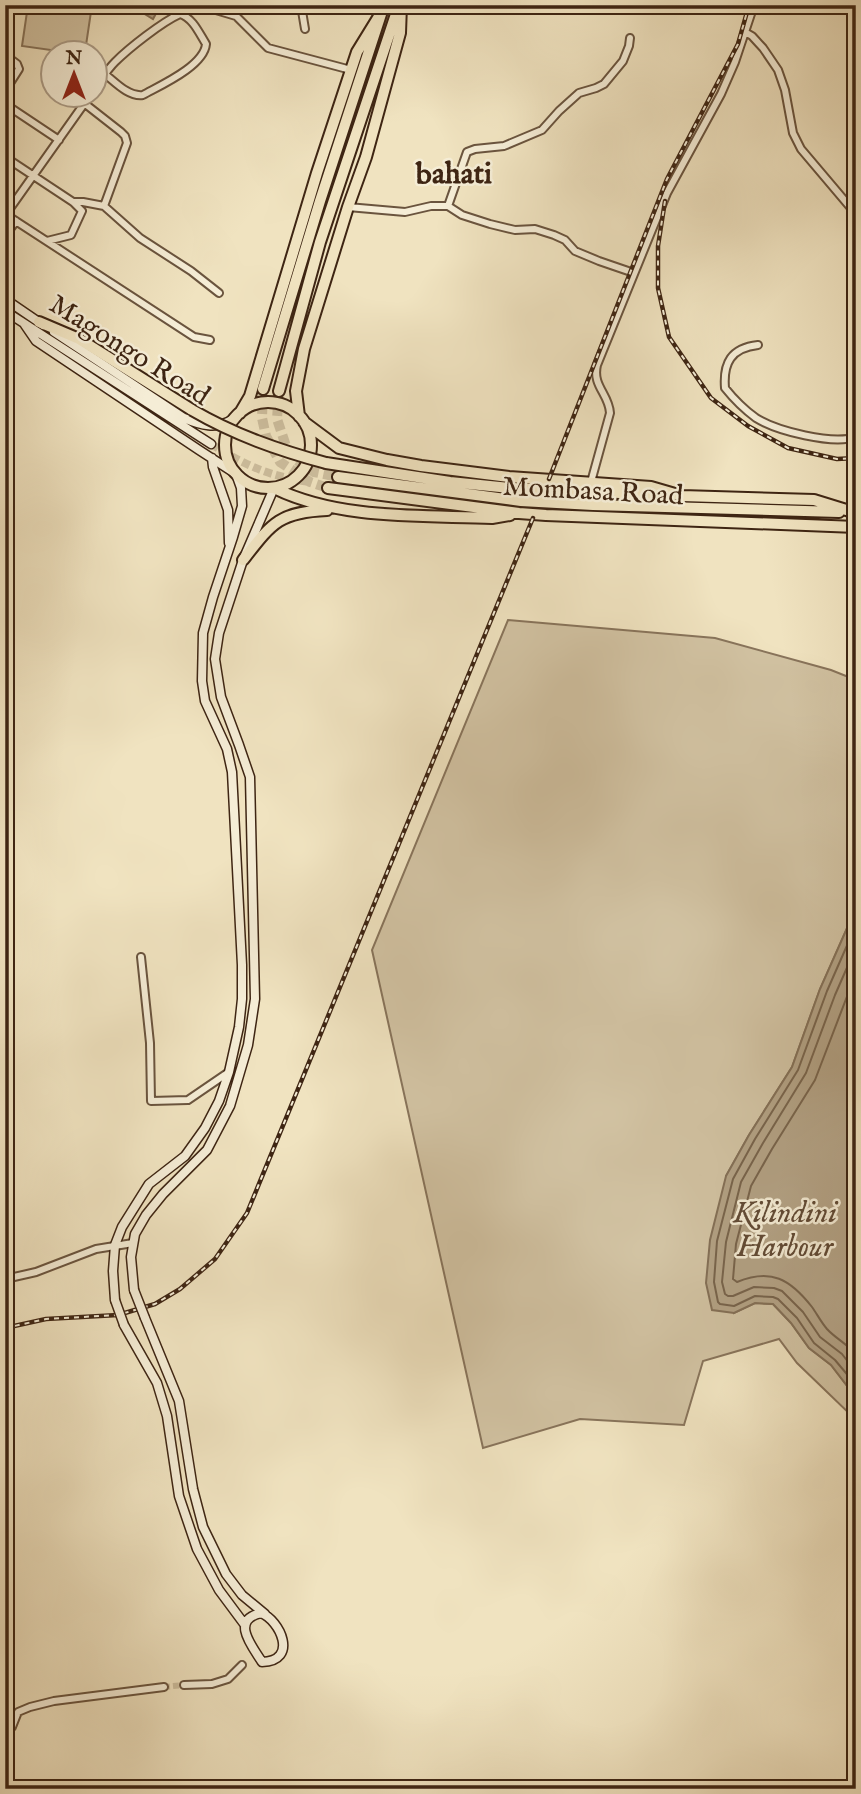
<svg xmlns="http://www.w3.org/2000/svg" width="861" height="1794" viewBox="0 0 861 1794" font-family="'IM FELL English',serif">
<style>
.green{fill:#d2c3a3;stroke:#88745b;stroke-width:2}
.water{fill:#b3a285;stroke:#847057;stroke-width:2}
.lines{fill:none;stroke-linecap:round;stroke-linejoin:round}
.shore{stroke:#78644c;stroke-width:2}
.street-tunnel{stroke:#ccbd9d;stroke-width:6;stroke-dasharray:6 3;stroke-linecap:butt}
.secondary-tunnel{stroke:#ccbd9d;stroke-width:8;stroke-dasharray:8 4;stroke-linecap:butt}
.highway-tunnel{stroke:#ccbd9d;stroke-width:10;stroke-dasharray:10 5;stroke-linecap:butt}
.street-casing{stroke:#6a543e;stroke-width:10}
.secondary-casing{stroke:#3e2513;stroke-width:11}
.highway-casing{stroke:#3e2513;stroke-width:14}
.street{stroke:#f5edd6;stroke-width:6}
.secondary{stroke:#f5edd6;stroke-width:8}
.highway{stroke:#f0e3c0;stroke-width:10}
.rail-casing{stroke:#3e2513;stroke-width:4.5}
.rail{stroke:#f5edd6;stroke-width:2;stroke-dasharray:5;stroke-linecap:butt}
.secondary-bridge-casing{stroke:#3e2513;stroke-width:11;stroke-linecap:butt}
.highway-bridge-casing{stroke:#3e2513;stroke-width:14;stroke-linecap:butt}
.secondary-bridge{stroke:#f5edd6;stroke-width:8}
.highway-bridge{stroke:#f0e3c0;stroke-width:10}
.labels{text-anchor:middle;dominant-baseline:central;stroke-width:5;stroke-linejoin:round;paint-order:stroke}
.street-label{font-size:28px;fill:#3e2513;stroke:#f5edd6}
.neighbourhood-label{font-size:30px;font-weight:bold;fill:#3e2513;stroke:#f5edd6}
.water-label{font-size:30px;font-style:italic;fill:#614a35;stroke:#f5edd6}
</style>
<rect width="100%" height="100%" fill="#f0e3c0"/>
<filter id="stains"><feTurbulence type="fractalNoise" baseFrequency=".00286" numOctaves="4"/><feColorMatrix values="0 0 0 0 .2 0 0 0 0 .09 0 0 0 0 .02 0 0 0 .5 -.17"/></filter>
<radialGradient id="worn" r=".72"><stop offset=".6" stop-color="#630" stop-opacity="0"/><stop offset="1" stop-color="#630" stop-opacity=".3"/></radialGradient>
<path class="green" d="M28,5H92L85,52H65L22,46Z
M508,620L715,638L831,670L856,680V908L820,989L792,1067L749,1135L726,1176L734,1313L755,1303L773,1304L791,1323L809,1348L831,1365L848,1387L856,1394V1420L797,1363L779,1339L703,1361L684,1425L580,1419L483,1448L372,950Z"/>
<path class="water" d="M130,5H154L159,8L153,19Z
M856,908V1394L848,1387L831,1365L809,1348L791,1323L773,1304L755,1303L734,1313L712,1310L706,1283L710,1240L726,1176L749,1135L792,1067L820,989Z"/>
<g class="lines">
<path class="shore" d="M856,925L827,991L798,1070L755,1139L733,1179L717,1241L714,1282L718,1302L720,1304L734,1306L755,1296L773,1297L778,1299L797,1318L814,1343L835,1360L856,1385
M856,947L835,995L806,1073L763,1143L741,1182L726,1242L722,1282L725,1294L728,1296H733L754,1287L774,1288L782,1291L803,1312L820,1337L842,1354L856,1372
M856,973L815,1080L772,1149L751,1186L736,1244L733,1279L737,1282C771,1268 790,1279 812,1307C817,1314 821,1322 827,1329C836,1339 848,1344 856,1355"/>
<path class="street-tunnel" d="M164,1687L184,1685"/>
<path class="secondary-tunnel" d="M211,444C247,466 268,476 310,482"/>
<path class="highway-tunnel" d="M263,389L262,418L266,436L280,462L310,482L328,488
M279,391L277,419L286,446L296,460L314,472L338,477"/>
<g class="street-casing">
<path id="street" d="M199,5L236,16L268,48L351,70
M301,5L305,29
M180,14L196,5
M745,32L752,36L763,48L778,70L785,90L793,133L801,149L856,214
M5,55L17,64L19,69L5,91
M94,89C101,80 107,70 115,62C129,48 162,22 180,14C193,18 199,33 206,44C204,66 161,85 143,95C129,97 116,83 105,74
M84,103L121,132L125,136L127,143L104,206
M5,104L59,140
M5,157L73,202L82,211L71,235L47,241
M73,202H83L104,206L140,238L191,271L219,293
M448,206L467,152L475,149L504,146L542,130L559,111L579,93L596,88L604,84L623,61L629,46L630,38
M348,207L405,212L431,206H448L462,215L490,224L515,230L535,229L554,235L565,240L575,251L599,261L634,273
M5,214L194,337L210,340
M6,214L91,94
M5,236L16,221
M758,345C731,348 723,363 725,388C733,398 745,410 756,418C777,431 832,445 856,437
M856,352L853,356L856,365
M591,482L610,413C609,394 592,386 597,365L667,193L721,94L735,62L754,5
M141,957L150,1043L151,1101L188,1100L229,1072
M5,1279L36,1272L96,1249L133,1243
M184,1685L212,1684L228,1679L242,1665
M5,1734L12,1727L18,1712L30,1707L54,1701L164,1687"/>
</g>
<g class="secondary-casing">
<path id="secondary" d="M5,299L43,325
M5,311L211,444
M25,325L36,341L199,450L236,474L241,488L242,506L233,537L213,597L203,633L202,681L205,701L227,749L232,772L242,965V999L239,1027L229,1072L219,1101L205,1128L185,1156L149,1184L122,1227L115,1245L113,1271L115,1300
M54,332L184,418C200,425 217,430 233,419
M212,458L213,467L228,510L229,543
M134,1290L131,1257L135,1234L146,1215L163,1194L207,1150L230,1106L248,1045L255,999L250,777L239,745L221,697L215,659L219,633L243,560L274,488
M145,1318L179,1401L193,1489L203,1527L226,1574L242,1595L265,1614
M124,1325L157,1383L167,1416L179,1496L197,1549L219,1590L245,1625
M261,1613C280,1620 299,1661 262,1662C252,1646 230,1620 261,1613Z"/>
</g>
<g class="highway-casing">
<path id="highway" d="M39,322L79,339L192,410
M263,389L320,201L384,5
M279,391L320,242L397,11
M225 445a43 43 0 1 1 86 0a43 43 0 1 1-86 0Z
M240,413L250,396L317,173L357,52L381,13
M299,416L296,391L304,349L348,207L366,157L400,33L401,5
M304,422L339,448L387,460L421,466L509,477L651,487L682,496L814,500L856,513
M326,463L450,482L510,488L664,495
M338,477L521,501L593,505L839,512
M274,488C339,520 420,515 492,518L510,515
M328,488L519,513L546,515L856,527
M243,560C272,523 279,512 327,510"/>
</g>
<use href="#street" class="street"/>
<use href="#secondary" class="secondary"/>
<use href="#highway" class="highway"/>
<g class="rail-casing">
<path id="rail" d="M665,201L658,246V288L669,337L711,398L748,426L788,448L837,459L856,458
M549,479L667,179L738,44L747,12V5
M5,1328L46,1319L118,1315L155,1304L180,1289L215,1259L247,1213L533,518"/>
</g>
<use href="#rail" class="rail"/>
<g class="secondary-bridge-casing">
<path id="secondary-bridge" d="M134,1290L145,1318
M115,1300L124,1325"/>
</g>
<g class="highway-bridge-casing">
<path id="highway-bridge" d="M192,410C235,435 278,450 326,463"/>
</g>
<use href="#secondary-bridge" class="secondary-bridge"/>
<use href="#highway-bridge" class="highway-bridge"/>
</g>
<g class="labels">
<g class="street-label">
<text transform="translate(129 351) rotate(32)">Magongo Road</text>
<text transform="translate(593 492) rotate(3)">Mombasa Road</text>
</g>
<g class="neighbourhood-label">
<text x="454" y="175">bahati</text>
</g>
<g class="water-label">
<text x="785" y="1214">Kilindini<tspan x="785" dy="34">Harbour</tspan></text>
</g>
</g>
<rect width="861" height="1794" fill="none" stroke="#f0e3c0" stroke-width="28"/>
<rect x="7" y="7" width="847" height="1780" fill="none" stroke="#3e2513" stroke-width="3.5"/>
<rect x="14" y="14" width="833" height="1766" fill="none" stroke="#3e2513" stroke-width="2"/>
<g transform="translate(74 74)"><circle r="33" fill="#f5edd6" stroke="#ac9d88" stroke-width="2"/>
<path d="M0-5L12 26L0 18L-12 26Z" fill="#8f2418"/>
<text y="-10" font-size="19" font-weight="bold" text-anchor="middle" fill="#3e2513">N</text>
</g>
<rect width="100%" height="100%" filter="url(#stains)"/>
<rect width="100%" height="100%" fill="url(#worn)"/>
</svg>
